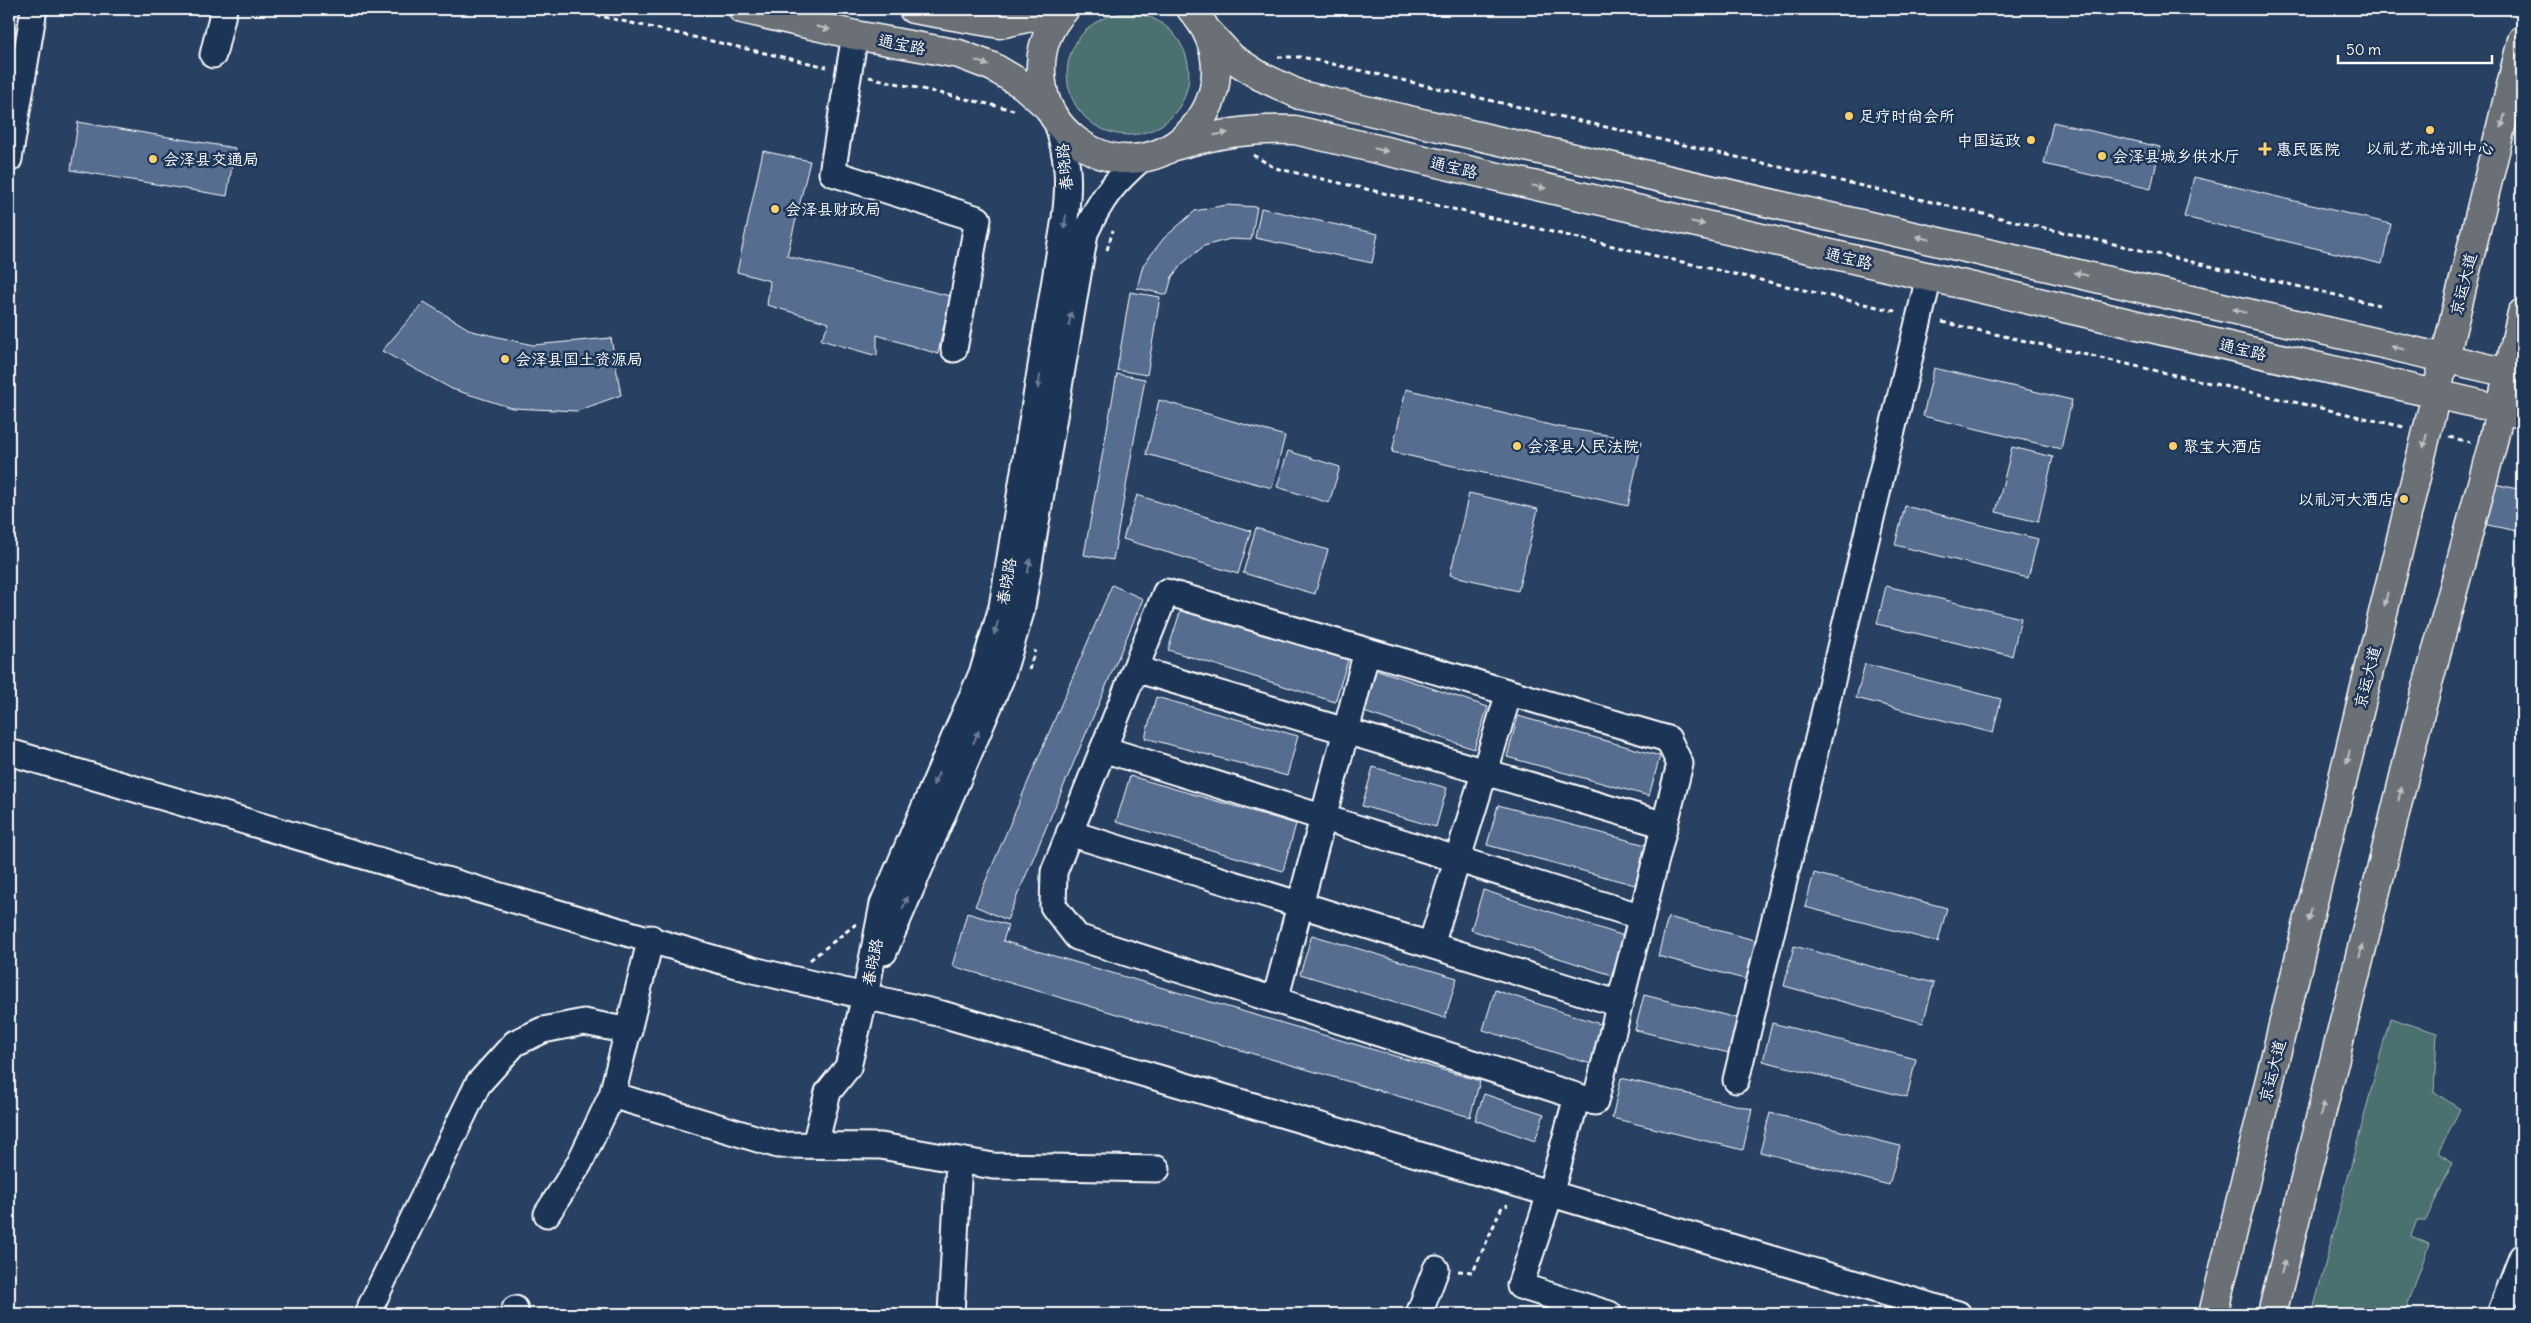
<svg xmlns="http://www.w3.org/2000/svg" width="2531" height="1323" viewBox="0 0 2531 1323" font-family="Delius,'LXGW WenKai TC',sans-serif">
<style>
.green{fill:#4c6f70;stroke:#a6b7b8}
.building{fill:#566d90;stroke:#fff}
.lines{fill:none;stroke-linecap:round;stroke-linejoin:round}
.minor-casing{stroke:#fff;stroke-width:29}
.major-casing{stroke:#fff;stroke-width:31}
.path{stroke:#fff;stroke-width:3;stroke-dasharray:5 4;stroke-linecap:butt}
.minor{stroke:#1d3557;stroke-width:25}
.major{stroke:#6a7074;stroke-width:28}
.oneway{fill:#bcbfc0}
.oneway2{fill:#6c7c92}
.poi-dot{fill:#ffd166;stroke:#1d3557;stroke-width:2}
.labels{text-anchor:middle;dominant-baseline:central;stroke-width:5;stroke-linejoin:round;paint-order:stroke}
.street-label{font-size:16px;fill:#fff;stroke:#1d3557}
.poi-label{font-size:16px;fill:#fff;stroke:#1d3557;text-anchor:start}
</style>
<rect width="100%" height="100%" fill="#284062"/>
<filter id="ink" filterUnits="userSpaceOnUse"><feTurbulence type="fractalNoise" baseFrequency=".02" numOctaves="2"/><feDisplacementMap in="SourceGraphic" scale="10" xChannelSelector="R" yChannelSelector="G"/><feConvolveMatrix kernelMatrix="1 2 1 2 8 2 1 2 1" color-interpolation-filters="sRGB"/></filter>
<g filter="url(#ink)">
<path class="green" d="M1067 74a61 61 0 1 1 122 0a61 61 0 1 1-122 0Z
M2390,1018L2437,1033L2434,1092L2460,1109L2438,1153L2453,1162L2426,1220H2417L2411,1236L2429,1244L2405,1314H2312Z"/>
<path class="building" d="M78,122L235,148L227,196L71,170Z
M2053,122L2160,147L2151,189L2044,164Z
M763,151L810,161L787,256L950,296L938,354L877,335V356L821,340L829,323L767,305L770,281L737,272Z
M2194,177L2391,224L2382,264L2184,217Z
M1226,205L1257,207L1251,240L1230,239L1204,246L1182,264L1172,277L1167,295L1137,288L1143,265L1164,238L1195,211Z
M1261,208L1378,234L1372,263L1255,238Z
M1130,292L1160,297L1147,375L1117,370Z
M424,302L472,331L533,345L611,338L621,395L577,411L512,408L452,389L382,351Z
M1934,368L2072,400L2061,449L1923,416Z
M1117,374L1145,379L1113,560L1084,555Z
M1406,389L1554,426L1642,441L1628,506L1392,452Z
M1159,400L1285,436L1272,488L1146,454Z
M2012,447L2053,457L2038,522L1996,512Z
M1288,451L1340,467L1329,503L1277,487Z
M2481,481L2522,490V532L2473,522Z
M1469,493L1538,509L1518,591L1450,575Z
M1137,495L1251,531L1238,574L1123,539Z
M1905,506L2038,539L2028,578L1895,545Z
M1256,528L1328,550L1315,594L1243,573Z
M1112,585L1143,599L1007,920L975,906Z
M1886,586L2021,618L2012,656L1877,624Z
M1181,609L1348,660L1335,702L1168,650Z
M1865,664L2001,699L1993,733L1856,698Z
M1375,669L1488,707L1474,749L1361,711Z
M1156,697L1298,736L1287,776L1145,738Z
M1518,716L1660,756L1649,796L1507,757Z
M1373,767L1447,788L1436,827L1362,806Z
M1130,776L1296,824L1283,871L1116,822Z
M1498,805L1646,845L1635,885L1487,845Z
M1814,873L1947,908L1938,942L1805,907Z
M1483,890L1624,936L1612,975L1471,930Z
M967,913L1008,925L1003,941L1480,1081L1470,1117L952,966Z
M1668,917L1762,942L1752,981L1658,956Z
M1312,935L1457,978L1445,1018L1300,974Z
M1794,946L1934,983L1923,1023L1784,986Z
M1495,990L1603,1025L1591,1064L1483,1030Z
M1644,995L1745,1020L1737,1055L1635,1030Z
M1772,1023L1916,1059L1907,1097L1763,1061Z
M1621,1078L1752,1109L1743,1150L1612,1118Z
M1484,1094L1544,1114L1535,1141L1475,1120Z
M1770,1113L1900,1146L1889,1185L1760,1152Z"/>
<g class="lines">
<g class="minor-casing">
<path id="minor" d="M855,35L832,173L978,219L954,349
M213,55L224,9
M9,159L34,9
M1166,592L1668,739L1680,764L1595,1102L1077,937L1053,906L1054,872Z
M1135,669L1665,825
M1103,749L1642,917
M9,752L753,970L942,1014L1958,1314
M1069,833L1620,1004
M1431,945L1509,693
M884,952L1001,678L1021,612L1085,233C1102,197 1113,183 1143,157
M1275,1000L1367,651
M1736,1080L1929,277
M612,1095L778,1145L881,1146L993,1166L1157,1169
M1577,1097L1550,1194L1520,1286L1609,1314
M815,1145L828,1092L848,1067L865,996L883,904L983,671L1002,607L1065,218C1070,180 1068,159 1057,122
M547,1214L579,1164L612,1095L651,938
M367,1314L478,1084L515,1043L543,1030L584,1022L629,1031
M514,1314L515,1309
M951,1314L959,1160
M1419,1314L1436,1269
M2500,1314L2522,1257"/>
</g>
<g class="major-casing">
<path id="major" d="M742,9L855,35L959,54L993,67L1023,85L1049,108
M913,9L1000,24L1031,17L1055,9
M1065,9C1044,31 1037,59 1043,89C1046,109 1059,127 1074,139C1159,206 1265,91 1191,9
M1208,32L1232,58L1260,76L1300,95L2522,376
M1174,146C1218,134 1249,128 1295,130L2522,414
M2213,1314L2522,40
M2272,1314L2416,728L2492,446L2522,313"/>
</g>
<path class="path" d="M569,9L827,67
M1278,57H1302L2379,305
M869,77L1014,110
M1253,155L1275,168L1899,312
M1107,250L1113,230
M1942,322L2404,427
M2449,437L2470,442
M2515,451L2522,453
M1029,670L1035,650
M810,960L856,924
M1458,1271L1473,1272L1502,1207L1508,1205"/>
<use href="#minor" class="minor"/>
<use href="#major" class="major"/>
</g>
<defs><path id="oneway-solid" d="M-6-.8H1V-3.2L6.5 0L1 3.2V.8H-6Z" transform="scale(1.25)"/></defs>
<g class="oneway">
<use href="#oneway-solid" transform="translate(823 28) rotate(13)"/>
<use href="#oneway-solid" transform="translate(982 63) rotate(22)"/>
<use href="#oneway-solid" transform="translate(2503 121) rotate(104)"/>
<use href="#oneway-solid" transform="translate(1221 134) rotate(-10)"/>
<use href="#oneway-solid" transform="translate(1381 150) rotate(13)"/>
<use href="#oneway-solid" transform="translate(1539 187) rotate(13)"/>
<use href="#oneway-solid" transform="translate(1698 223) rotate(13)"/>
<use href="#oneway-solid" transform="translate(1923 238) rotate(-167)"/>
<use href="#oneway-solid" transform="translate(2081 274) rotate(-167)"/>
<use href="#oneway-solid" transform="translate(2239 311) rotate(-167)"/>
<use href="#oneway-solid" transform="translate(2398 348) rotate(-167)"/>
<use href="#oneway-solid" transform="translate(2425 441) rotate(104)"/>
<use href="#oneway-solid" transform="translate(2386 599) rotate(104)"/>
<use href="#oneway-solid" transform="translate(2348 757) rotate(104)"/>
<use href="#oneway-solid" transform="translate(2400 794) rotate(-76)"/>
<use href="#oneway-solid" transform="translate(2310 915) rotate(104)"/>
<use href="#oneway-solid" transform="translate(2361 951) rotate(-76)"/>
<use href="#oneway-solid" transform="translate(2322 1109) rotate(-76)"/>
<use href="#oneway-solid" transform="translate(2283 1267) rotate(-76)"/>
</g>
<g class="oneway2">
<use href="#oneway-solid" transform="translate(1065 222) rotate(98)"/>
<use href="#oneway-solid" transform="translate(1070 319) rotate(-80)"/>
<use href="#oneway-solid" transform="translate(1039 382) rotate(99)"/>
<use href="#oneway-solid" transform="translate(1029 566) rotate(-80)"/>
<use href="#oneway-solid" transform="translate(996 628) rotate(107)"/>
<use href="#oneway-solid" transform="translate(976 737) rotate(-67)"/>
<use href="#oneway-solid" transform="translate(936 779) rotate(113)"/>
<use href="#oneway-solid" transform="translate(905 903) rotate(-67)"/>
</g>
</g>
<g class="poi-dot">
<circle cx="1849" cy="116" r="5"/>
<circle cx="2430" cy="130" r="5"/>
<circle cx="2031" cy="140" r="5"/>
<path d="M2262.5 141.5h5v5h5v5h-5v5h-5v-5h-5v-5h5z"/>
<circle cx="2102" cy="156" r="5"/>
<circle cx="153" cy="159" r="5"/>
<circle cx="775" cy="209" r="5"/>
<circle cx="505" cy="359" r="5"/>
<circle cx="1517" cy="446" r="5"/>
<circle cx="2173" cy="446" r="5"/>
<circle cx="2404" cy="499" r="5"/>
</g>
<g class="labels">
<g class="street-label">
<text transform="translate(902 44) rotate(11)">通宝路</text>
<text transform="translate(1064 167) rotate(-96)">春晓路</text>
<text transform="translate(1454 167) rotate(13)">通宝路</text>
<text transform="translate(1849 258) rotate(13)">通宝路</text>
<text transform="translate(2463 284) rotate(-76)">京运大道</text>
<text transform="translate(2243 349) rotate(13)">通宝路</text>
<text transform="translate(1006 581) rotate(-80)">春晓路</text>
<text transform="translate(2367 677) rotate(-76)">京运大道</text>
<text transform="translate(872 962) rotate(-79)">春晓路</text>
<text transform="translate(2272 1071) rotate(-76)">京运大道</text>
</g>
<g class="poi-label">
<text x="1859" y="116">足疗时尚会所</text>
<text x="2021" y="140" text-anchor="end">中国运政</text>
<text x="2430" y="148" text-anchor="middle">以礼艺术培训中心</text>
<text x="2276" y="149">惠民医院</text>
<text x="2112" y="156">会泽县城乡供水厅</text>
<text x="163" y="159">会泽县交通局</text>
<text x="785" y="209">会泽县财政局</text>
<text x="515" y="359">会泽县国土资源局</text>
<text x="1527" y="446">会泽县人民法院</text>
<text x="2183" y="446">聚宝大酒店</text>
<text x="2394" y="499" text-anchor="end">以礼河大酒店</text>
</g>
</g>
<rect width="2531" height="1323" fill="none" stroke="#1d3557" stroke-width="30"/>
<rect x="15" y="15" width="2501" height="1293" fill="none" stroke="#fff" stroke-width="2" filter="url(#ink)"/>
<path d="M2338 55v8h154v-8" fill="none" stroke="#ffffff" stroke-width="2.5"/>
<text x="2346" y="55" font-size="15" fill="#ffffff" stroke="#1d3557" stroke-width="4" paint-order="stroke">50 m</text>
</svg>
